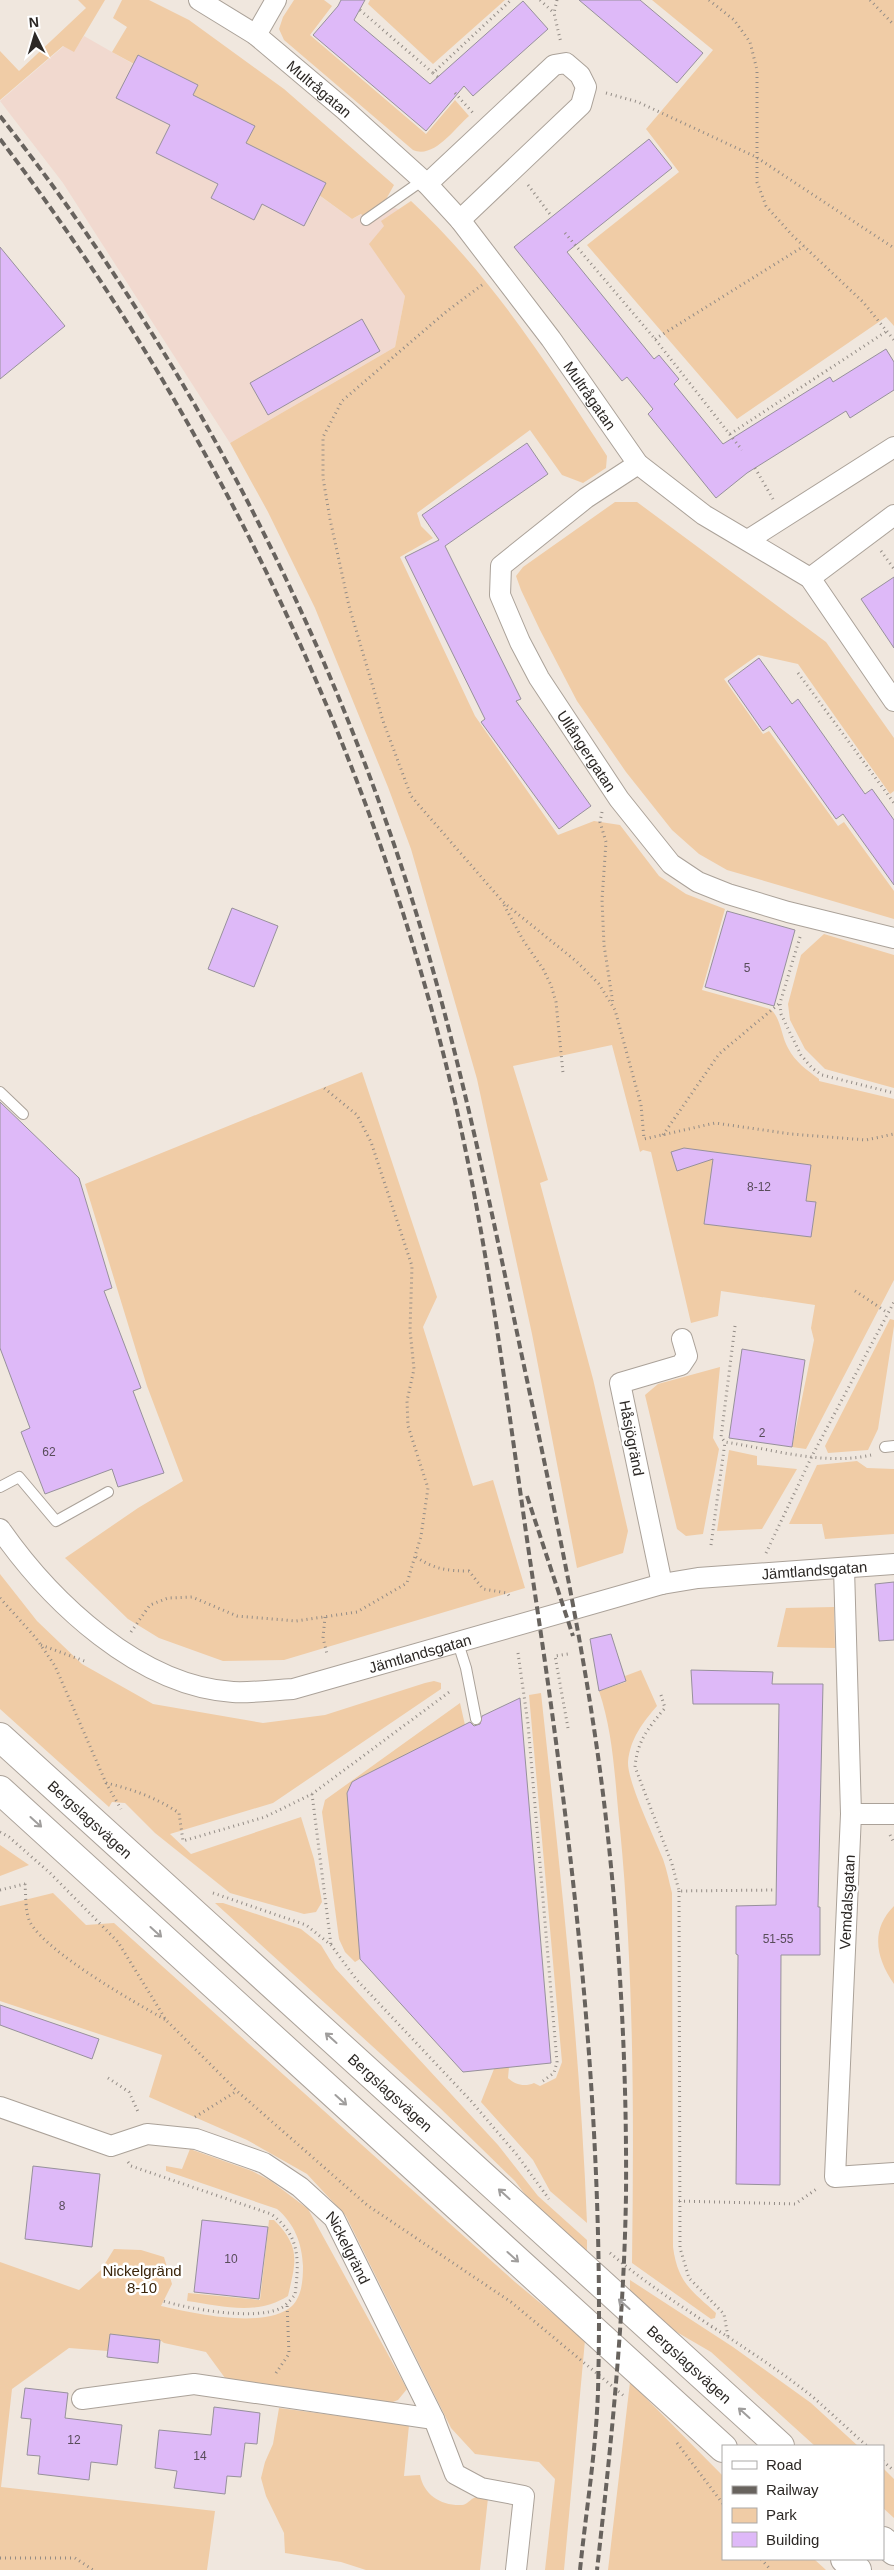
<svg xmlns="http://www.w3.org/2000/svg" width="894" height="2570" viewBox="0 0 894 2570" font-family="Helvetica,sans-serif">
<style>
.education{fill:#f1d9cf}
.green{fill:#f0cca6}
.building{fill:#deb9f8;stroke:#97919b}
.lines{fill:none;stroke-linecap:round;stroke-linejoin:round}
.lane-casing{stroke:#aba299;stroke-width:12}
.street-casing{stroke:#aba299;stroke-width:22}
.secondary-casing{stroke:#aba299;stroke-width:30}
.path{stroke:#938c86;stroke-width:3;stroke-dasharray:1 4;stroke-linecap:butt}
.lane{stroke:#fff;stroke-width:10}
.street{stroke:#fff;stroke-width:20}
.secondary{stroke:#fff;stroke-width:28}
.rail{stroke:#68635e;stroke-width:4;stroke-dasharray:8 4;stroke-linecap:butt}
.oneway{stroke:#a09e9d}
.labels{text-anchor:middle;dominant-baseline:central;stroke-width:5;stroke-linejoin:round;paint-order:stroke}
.number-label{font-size:12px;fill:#584c5a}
.street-label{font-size:15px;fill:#2c2825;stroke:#fff}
.park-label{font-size:15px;fill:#3a250b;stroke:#fff}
</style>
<rect width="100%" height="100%" fill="#f0e7de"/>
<path class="education" d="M84,36L133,64L138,55L198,85L194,95L255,126L246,143L326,183L320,196L352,219L384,203L398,209L405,296L395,347L230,443L63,183L0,101L64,46L74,51Z"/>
<path class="green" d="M78,0H105L74,52L63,46L0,100V51L19,71L86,8Z
M122,0H149L189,20L284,89L394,185L384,203L365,217L361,214L352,219L319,195L326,183L246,143L254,126L193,95L198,85L139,55L134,64L112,52L127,27L113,18Z
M294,0H324L332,6L310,35L426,134L455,100L469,116C454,129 434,159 413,150L284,40L279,29L283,17Z
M370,0H505L433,64L368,4Z
M652,0H894V326L886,317L737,419L587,245L679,172L646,129L713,50Z
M411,201C490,274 549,366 607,456L606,468L583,483L562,475L530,430L417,513L421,526L433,538L400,557L475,716L558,835L594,821L620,825L659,876L686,894L725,909L702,990L770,1009C781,1017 781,1036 788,1048C795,1062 807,1070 819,1079V1081L894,1099V1280L806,1449L792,1447L814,1340L811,1328L815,1305L721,1291L718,1316L691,1323L651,1152L643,1150L640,1152L612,1045L513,1066L548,1180L540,1183L593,1379L628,1531L623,1553L577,1568L532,1334L477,1079L411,849L388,787L315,608L268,512L230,443L395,347L405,296L369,244L384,226L381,221Z
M615,502H637L826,642L894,738V791L890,794L798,664L758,655L724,679L763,734L769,731L838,826L844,822L894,891V919L727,870L699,854L672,830L626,772L577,701L540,630L521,590L516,576L523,567Z
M824,934L894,955V1088L825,1069L805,1049L790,1020L788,1004L801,955Z
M362,1072L437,1297L423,1327L473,1486L493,1480L525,1588L284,1660L223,1661L159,1638L128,1619L65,1558L138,1508L183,1481L147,1386L85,1184Z
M890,1319L894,1320V1326L878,1429L868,1450L828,1453L825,1446Z
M720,1367L713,1438L719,1449L703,1534L686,1536L677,1529L645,1395L658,1384Z
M729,1450L757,1456V1465L797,1469L762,1529L717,1531Z
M857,1461L867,1468L894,1469V1534L825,1539L822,1524H789L817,1465Z
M0,1574L37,1621L82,1664L153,1704L263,1723L325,1715L425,1683L434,1681L441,1683V1689L273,1803L170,1834L191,1854L301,1817L314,1859L322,1902L316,1912L304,1914L230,1893L155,1833L125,1803L112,1802L109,1807L0,1709Z
M834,1607L835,1648L777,1647L786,1608Z
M641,1670L657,1706C643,1722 630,1739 628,1762C627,1781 655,1839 663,1859C667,1870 669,1882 672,1893L673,2247C678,2283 691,2290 716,2313L715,2318L711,2319L632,2263C634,2119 634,1973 620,1829C615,1784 614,1735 599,1691L626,1682L625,1676Z
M541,1693C560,1869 580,2046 587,2223L550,2191L533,2160L481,2102L494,2069L509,2067L508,2078C515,2085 525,2087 534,2083L540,2086L556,2078L562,2062L529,1695Z
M460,1703L465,1725L359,1778L352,1782L347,1793L360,1959L355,1962L345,1952L339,1939L322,1812L325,1800Z
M0,1845L29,1865L0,1876Z
M53,1893L86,1925L114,1923L515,2282L585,2340L564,2570H545L555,2479L539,2462L475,2454L451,2428L346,2216L307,2174L247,2140L149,2097L162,2055L0,2001V1906Z
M215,1903H223L301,1929L321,1945L335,1968L498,2145L538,2196L587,2240V2254L530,2201L515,2181L438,2106Z
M894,1906V1984C876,1958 870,1930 894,1906Z
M190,2149L252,2171L271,2181L308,2209L407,2389L398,2400L390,2403L246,2384L225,2378L206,2352L164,2343L160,2340L110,2334L108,2351L69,2348L12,2389L1,2487L215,2511L207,2570H0V2262L79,2290L101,2270L114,2249L141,2250L164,2257L172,2284L161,2306C192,2313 266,2330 292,2306C302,2296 303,2280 303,2266C302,2244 295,2224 277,2209L166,2171V2166L182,2169Z
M269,2220H274C301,2247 296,2261 288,2296C256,2316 223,2306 187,2301L188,2293L260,2300Z
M630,2280L733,2347L811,2403L858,2446H815L711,2352L668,2327L630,2293Z
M630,2382L723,2476V2559H814L826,2570H608Z
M279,2408L409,2425L404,2476L420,2475C424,2495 441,2506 462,2505C467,2505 470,2499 476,2497C479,2497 484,2498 488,2498L480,2570H366L341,2562L285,2553L284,2533L266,2496L261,2478L265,2462L273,2444Z
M883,2468L894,2479V2518L883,2508Z"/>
<path class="building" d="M341,0H365L354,20L430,84L523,1L548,29L473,96L464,86L426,131L313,35L338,6Z
M579,0H640L703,53L677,83Z
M138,55L198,85L193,95L255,126L246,143L326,183L304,226L262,204L254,220L211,198L218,184L156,153L170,125L116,98Z
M649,139L672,168L567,252L654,359L659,355L679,379L674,384L723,444L830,377L833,382L886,349L894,362V390L850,418L846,411L747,473L716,498L648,414L653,409L627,377L622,381L514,247Z
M0,247L65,326L0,379Z
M362,319L380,351L268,415L250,383Z
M527,443L548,474L445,546L521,699L516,701L591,806L559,829L481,722L485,719L405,557L439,540L422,515Z
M894,577V648L861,599Z
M759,658L792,704L798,699L865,794L872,789L894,820V885L843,814L836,819L770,726L763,731L728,681Z
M232,908L278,926L254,987L208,969Z
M727,911L795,930L774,1006L705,987Z
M0,1102L79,1178L112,1288L104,1291L141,1388L133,1391L164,1473L118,1487L112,1469L45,1494L21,1432L30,1428L0,1348Z
M684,1148L811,1165L806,1201L816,1202L811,1237L704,1224L713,1159L677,1171L671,1152Z
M742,1349L805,1360L792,1447L729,1438Z
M894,1582V1640L879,1641L875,1584Z
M611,1634L626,1681L599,1691L590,1639Z
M691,1670L773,1672L772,1684H823L818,1907H820V1955H781L780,2185L736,2184L738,1955L736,1954V1906L776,1905L779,1704H693Z
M520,1698L551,2063L463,2072L360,1959L347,1793L352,1782L359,1778L470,1722L474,1726L480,1724L482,1716Z
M0,2005L99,2039L92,2059L0,2025Z
M33,2166L100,2174L92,2247L25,2239Z
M202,2220L268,2227L259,2299L194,2292Z
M110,2334L160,2340L158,2363L107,2357Z
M25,2388L68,2393L65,2418L122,2425L117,2465L91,2462L89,2480L38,2474L40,2456L27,2455L31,2419L21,2418Z
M214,2407L260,2413L257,2444L245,2443L241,2477L227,2476L225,2494L174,2488L177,2471L155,2468L159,2430L211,2435Z"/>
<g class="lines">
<g class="lane-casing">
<path id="lane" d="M366,220L423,180
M0,1092L23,1114
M885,1447L894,1446
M0,1487L19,1477L56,1521L108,1492
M458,1643L466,1668L476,1719"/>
</g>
<g class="street-casing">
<g id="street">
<path id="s1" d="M199,0L256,35L345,110L427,184L460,220L551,339L638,464L704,515L810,578L894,701"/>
<path d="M256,35L276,0"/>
<path d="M427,184L554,65L566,63L580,75L586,87L581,105L460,220"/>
<path id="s2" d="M638,464L586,498L501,566L500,595L520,642L539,678L619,799L671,864L698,882L728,894L788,912L894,938"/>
<path d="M748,540L894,447"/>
<path d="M810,578L894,515"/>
<path id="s3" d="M0,1529C51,1602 139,1686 233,1692C252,1693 273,1690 293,1689L662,1584L698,1578L894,1564"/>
<path d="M844,1568L851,1814L835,2177L894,2173"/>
<path d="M662,1584L620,1383L681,1365L687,1356L682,1339"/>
<path d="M851,1814H894"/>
<path id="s4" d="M0,2107L111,2146L147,2134L196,2139L264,2163L300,2187L334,2218L434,2419L455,2474L481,2488L524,2496L516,2570"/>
<path d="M82,2399L194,2384L434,2419"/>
</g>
</g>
<g class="secondary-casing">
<g id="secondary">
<path id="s5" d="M0,1737L780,2446"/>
<path d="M0,1790L723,2448"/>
<path d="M883,2541L894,2551"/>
<path d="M845,2559L857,2570"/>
</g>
</g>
<path class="path" d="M540,0L553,12
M557,0L554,13L561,43
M709,0L734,20L750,42L757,70V182L766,206L792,235L863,302L894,340
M870,0L894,25
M360,10L433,73L511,0
M433,73L440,79
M455,93L473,113
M606,93L638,102L756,157L894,248
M528,185L552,217
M565,233L655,339L742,450
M482,285L447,311L342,401L323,437V478L330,519L349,606L383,721L411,796L503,902L576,961L599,984L615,1010L641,1105L644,1139L715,1123L791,1134L866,1140L894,1134
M655,339L804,246
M730,434L887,331
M755,468L773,499
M881,551L894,569
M798,673L894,803
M602,812L600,822L606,842L602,900L604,945L613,1004
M504,905L523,940L543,969L551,985L556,1002L563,1073
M800,937L780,1003L781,1014L791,1035L801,1055L812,1068L822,1075L894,1093
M663,1135L719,1054L780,1003
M855,1291L888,1313
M735,1326L721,1437L725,1442C771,1449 825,1466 871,1455
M711,1545L725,1442
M766,1553L812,1456L894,1302
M416,1557C434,1569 447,1571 469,1571L483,1589L507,1593L510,1597
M0,1598L36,1638L55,1666L106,1783L121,1809
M325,1617L323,1638L327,1654
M131,1632L150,1605L168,1598L192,1597L237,1616L296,1621L357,1612L407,1583L421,1536L428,1488L408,1426L407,1401L414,1369L410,1330L412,1266L371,1142L357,1115L323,1087
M41,1645L87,1662
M518,1653L528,1724L557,2062L554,2073L543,2081
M661,1695L665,1708C649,1727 637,1741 635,1767L672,1864L679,1891L776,1890
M568,1728L555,1656L568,1654
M106,1783C132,1789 157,1798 179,1813L183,1841L265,1817L312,1794L452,1690
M312,1794L331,1945
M0,1832L9,1837L50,1873L118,1942L166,2020L237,2091L367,2205L511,2302L624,2396
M890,1835L894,1843
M25,1884C26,1895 25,1912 30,1922C47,1953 134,2002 166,2020
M0,1890L29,1883
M679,1891L680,2248L689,2278L724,2314L728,2337
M213,1893L306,1925L331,1945L356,1979L471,2101L517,2155L549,2199
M108,2078L129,2092L139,2114
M195,2117L237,2091
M128,2162L131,2166L271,2214C301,2236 299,2261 295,2295C291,2299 286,2306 281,2308C256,2321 189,2309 163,2301
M679,2201L795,2204L818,2188
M610,2253C673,2307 748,2345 813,2397C831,2413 849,2430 867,2446
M276,2373L289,2354L287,2303
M677,2443L723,2504
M883,2461L894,2471
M0,2558H75L93,2570
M761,2559L771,2570"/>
<use href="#lane" class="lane"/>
<use href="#street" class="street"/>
<use href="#secondary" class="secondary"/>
<path class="rail" d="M0,116C181,347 321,613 410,893C457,1042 488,1194 520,1347C553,1503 588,1660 606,1819C620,1943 627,2070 626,2195C624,2320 611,2446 597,2570
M0,139C217,425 375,756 456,1106C492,1265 510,1427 534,1587C574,1854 605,2121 598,2391C596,2451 586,2511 580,2570
M527,1496L573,1636"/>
</g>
<defs><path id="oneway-shaft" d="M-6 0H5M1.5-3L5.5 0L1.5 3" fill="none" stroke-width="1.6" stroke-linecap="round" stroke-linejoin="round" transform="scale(1.25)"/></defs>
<g class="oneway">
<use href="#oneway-shaft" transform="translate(36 1822) rotate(42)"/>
<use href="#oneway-shaft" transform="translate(156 1932) rotate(42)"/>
<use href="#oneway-shaft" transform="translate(331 2038) rotate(-138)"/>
<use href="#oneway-shaft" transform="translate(341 2100) rotate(42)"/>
<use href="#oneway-shaft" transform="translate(504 2194) rotate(-138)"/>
<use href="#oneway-shaft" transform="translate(513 2257) rotate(42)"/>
<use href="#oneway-shaft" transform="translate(624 2304) rotate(-138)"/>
<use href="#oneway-shaft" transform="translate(744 2413) rotate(-138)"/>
</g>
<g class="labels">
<g class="number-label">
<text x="747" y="968">5</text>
<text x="759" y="1187">8-12</text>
<text x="762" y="1433">2</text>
<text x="49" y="1452">62</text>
<text x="778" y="1939">51-55</text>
<text x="62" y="2206">8</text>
<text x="231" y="2259">10</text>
<text x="74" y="2440">12</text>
<text x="200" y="2456">14</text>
</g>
<g class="street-label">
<text stroke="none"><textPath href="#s1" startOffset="150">Multrågatan</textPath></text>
<text stroke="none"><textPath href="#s1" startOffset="561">Multrågatan</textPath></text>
<text stroke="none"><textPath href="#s2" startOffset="379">Ullångergatan</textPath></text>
<text transform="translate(632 1438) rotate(79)">Håsjögränd</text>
<text stroke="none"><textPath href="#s3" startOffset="890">Jämtlandsgatan</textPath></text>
<text stroke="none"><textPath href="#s3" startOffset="485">Jämtlandsgatan</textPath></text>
<text stroke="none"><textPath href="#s5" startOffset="122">Bergslagsvägen</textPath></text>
<text transform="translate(847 1902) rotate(-87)">Vemdalsgatan</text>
<text stroke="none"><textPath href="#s5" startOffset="528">Bergslagsvägen</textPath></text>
<text stroke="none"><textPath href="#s4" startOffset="399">Nickelgränd</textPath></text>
<text stroke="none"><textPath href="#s5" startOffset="932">Bergslagsvägen</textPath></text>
</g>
<g class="park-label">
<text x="142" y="2270">Nickelgränd<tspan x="142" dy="17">8-10</tspan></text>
</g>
</g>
<rect x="722" y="2445" width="162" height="115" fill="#ffffff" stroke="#aba9a8"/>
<rect x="732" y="2461" width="25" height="8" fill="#ffffff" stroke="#aba9a8"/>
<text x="766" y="2470" font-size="15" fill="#2c2825">Road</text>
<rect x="732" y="2486" width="25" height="8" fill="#68635e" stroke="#aba9a8"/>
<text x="766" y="2495" font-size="15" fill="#2c2825">Railway</text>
<rect x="732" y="2508" width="25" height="15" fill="#f0cca6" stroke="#aba9a8"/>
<text x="766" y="2520" font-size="15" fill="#2c2825">Park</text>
<rect x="732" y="2532" width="25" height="15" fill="#deb9f8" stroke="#aba9a8"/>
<text x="766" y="2545" font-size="15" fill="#2c2825">Building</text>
<g transform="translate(35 35) rotate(355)" stroke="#ffffff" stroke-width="4" paint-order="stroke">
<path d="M0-4L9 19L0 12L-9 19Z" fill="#2c2825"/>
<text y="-8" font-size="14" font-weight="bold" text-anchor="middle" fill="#2c2825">N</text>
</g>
</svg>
